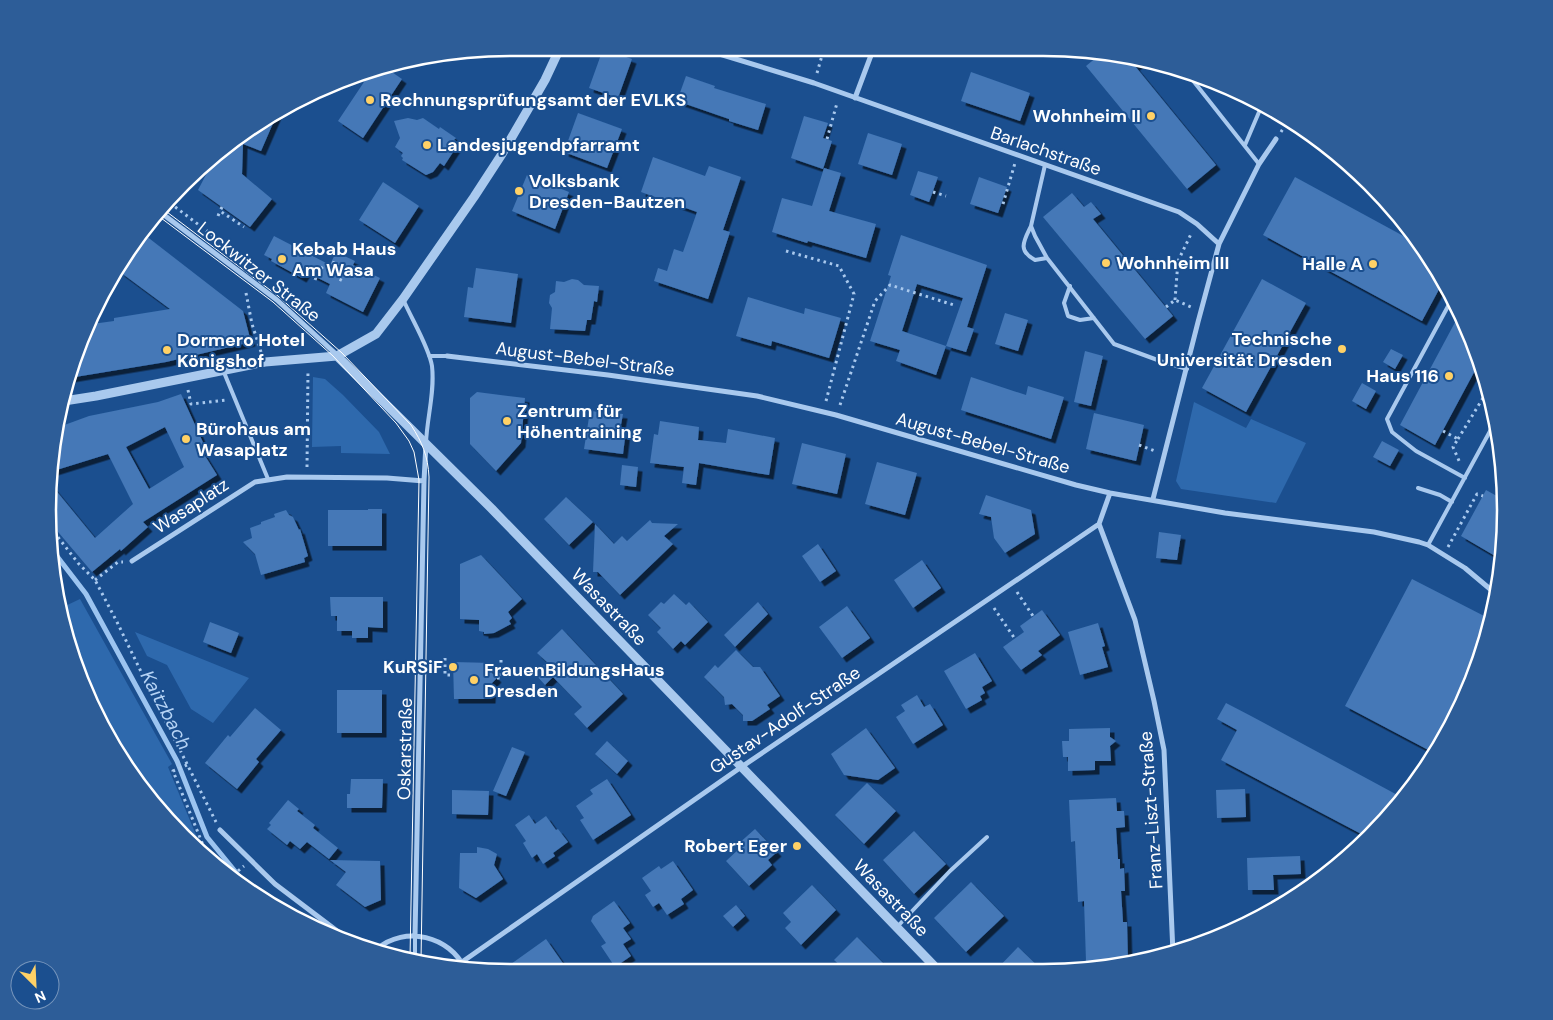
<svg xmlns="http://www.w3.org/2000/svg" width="1553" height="1020" viewBox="0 0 1553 1020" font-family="'DM Sans',sans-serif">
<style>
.green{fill:#2e69ad}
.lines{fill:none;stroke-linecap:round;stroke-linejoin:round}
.stream{stroke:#9cc4f0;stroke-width:5}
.building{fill:#4478b7;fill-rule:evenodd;filter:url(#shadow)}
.path{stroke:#a9c9ee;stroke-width:3;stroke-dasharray:2.5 4;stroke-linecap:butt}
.service{stroke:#a9c9ee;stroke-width:4}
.minor{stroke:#a9c9ee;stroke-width:5}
.tertiary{stroke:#a9c9ee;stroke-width:9}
.tram{stroke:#fff;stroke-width:1}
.poi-dot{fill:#ffd166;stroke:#1b4f8f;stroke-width:2}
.labels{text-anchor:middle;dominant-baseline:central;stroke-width:4;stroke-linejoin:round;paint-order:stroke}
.poi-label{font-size:18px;font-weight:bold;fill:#fff;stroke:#1b4f8f;text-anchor:start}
.street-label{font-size:18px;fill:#fff;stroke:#1b4f8f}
.water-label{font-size:19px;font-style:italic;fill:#b5d3f5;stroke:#1b4f8f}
.rim{fill:none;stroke:#fff;stroke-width:2.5}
</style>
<defs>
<filter id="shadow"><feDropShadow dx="4.5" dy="4.5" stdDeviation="0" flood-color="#0009"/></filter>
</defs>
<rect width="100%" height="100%" fill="#1b4f8f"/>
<path class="green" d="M313,377L325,379L343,395L379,432L390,454L341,453V446L312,447Z
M1194,402L1246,428L1251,419L1306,443L1276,503L1181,489L1176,481Z
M80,599L172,764L168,767L205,857L125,767L63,629L61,608Z
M135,632L249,678L213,723L191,709L167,665L147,656Z"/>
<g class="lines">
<path class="stream" d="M56,555L86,594L177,761L207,837L243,881"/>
</g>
<path class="building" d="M603,49L632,59L618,98L589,88Z
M1103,52L1140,63L1135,66L1216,165L1187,189L1086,66Z
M386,68L402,79L363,138L338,121L372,70Z
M971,72L1030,93L1020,121L961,101Z
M686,76L715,86L714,88L766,104L758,130L729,121V119L677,101Z
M578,113L622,129L607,168L564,152Z
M277,114L261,151L243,144L242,174L272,199L250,227L198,190L211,165L253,126Z
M804,116L828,123L823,138L832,141L823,169L791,158Z
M408,118L417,120L423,118L439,129L440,127L456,138L454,140L459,143L444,166L440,163L433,172L426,175L402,160L403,158L401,156L403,153L395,147L400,138L394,121Z
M868,133L902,144L892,175L858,164Z
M653,157L705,176L709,166L741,177L723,230L730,232L708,299L654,281L658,268L667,271L674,249L683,252L697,212L641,192Z
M824,168L841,173L829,211L876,224L866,258L808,241L807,243L772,232L782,198L812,206Z
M918,171L938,177L929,202L910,195Z
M527,175L569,192L555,229L512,211Z
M979,177L1007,187L998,213L970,204Z
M1295,177L1420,245L1443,282L1422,321L1263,235Z
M383,182L419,206L395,243L359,220Z
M1072,193L1084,207L1091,202L1101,214L1093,219L1173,316L1145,339L1043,217Z
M141,232L243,311L251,342L166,362L69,378L72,361L92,324L114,321V318L170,309L120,272Z
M901,235L987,265L967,327L974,329L966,352L946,346L936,375L896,361L900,350L870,341L891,276L888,275ZM917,284L963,298L946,346L902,331Z
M274,236L330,265L336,252L355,261L353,265L380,278L363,312L326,293L330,284L306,272L302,278L271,261L272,259L264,255Z
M476,268L518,274L511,323L464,317L468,287L473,288Z
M572,279L578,280L584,285L599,286L597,302L594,301L591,320H587L585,331L550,329L552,308L549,303L550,295L555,292L556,281L564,282Z
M1262,279L1306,303L1246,412L1202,388Z
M748,297L804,314L805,308L841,318L829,358L772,341L771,346L736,336Z
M1005,313L1028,320L1018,351L995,344Z
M1460,313L1479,363L1435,445L1400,425Z
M1391,349L1403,355L1395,369L1383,362Z
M1085,351L1103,356L1091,406L1074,402Z
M971,377L1026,395L1028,386L1064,397L1051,439L961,410Z
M1362,383L1376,391L1366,409L1352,401Z
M477,392L525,398L521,443L496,471L470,444V398Z
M181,394L206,449L202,451L217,475L143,522L148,527L121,551L120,549L92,572L53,526L49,482L95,538L133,504L108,454L50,472L59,427L89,416L158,402ZM165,427L184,467L149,489L126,447Z
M590,411L623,414L620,430H626L623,454L584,449Z
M1094,413L1144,425L1136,461L1086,449Z
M660,421L699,427L698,440L726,443L728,429L775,438L769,475L699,463L696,485L682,483L684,467L650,463L654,434L658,435Z
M1382,441L1399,450L1390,466L1373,457Z
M802,443L846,454L837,494L792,484Z
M877,462L917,473L905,515L865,504Z
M622,465L638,467L636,487L620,485Z
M1486,490L1504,500L1502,560L1461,536Z
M986,495L1031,510L1035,534L1005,553L994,538L991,517L979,514Z
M566,497L593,522L569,545L544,519Z
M368,509H382V546H328V510H368Z
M286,510L289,515L293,517L299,530L300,529L308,556L304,558L305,562L261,575L255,554L243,542L252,538L250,528L261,524V522L275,517L274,514Z
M650,520L652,523L678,524L664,536L673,544L620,595L598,572H593L595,524L614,544L622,536L627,541Z
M1159,532L1181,535L1177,560L1156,558Z
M818,544L836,571L820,582L802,556Z
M481,555L522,599L508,612L512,618L509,621L511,624L494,633L484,634V632L479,631V620L460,619V564Z
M922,560L941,588L913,608L894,580Z
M1412,579L1490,619L1481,658L1434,753L1345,706Z
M674,594L686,605L689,602L708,622L685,645L681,641L673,649L657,632L661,628L648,615L661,602L664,604Z
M330,597H383V628L368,627V638H352V631H337V616H331Z
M758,602L768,614L735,647L724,635Z
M847,606L870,638L842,658L819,627Z
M1042,610L1060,635L1038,651L1042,655L1021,670L1003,647L1024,632L1020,626Z
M210,622L239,633L231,653L203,642Z
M1098,623L1105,646L1102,647L1108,667L1080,675L1068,632Z
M562,629L623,694L587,728L574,714L582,707L553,677L545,685L535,674L547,662L537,653Z
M736,650L753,667H760L780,696L767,705L770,709L752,721H743V715L732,704L725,705L724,697L704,677L715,665L718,668Z
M975,653L992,681L982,687L985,693L980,696L982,700L966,709L944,671Z
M453,662L493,663L492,673L497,678L492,683L491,699H454Z
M337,690H382V733H337Z
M917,695L924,707L930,704L943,725L913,744L896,717L905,711L901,705Z
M1226,703L1251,716L1403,798L1391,815L1367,837L1221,760L1237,730L1217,719Z
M255,708L281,730L256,759L259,762L237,789L205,763L228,735L230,737Z
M866,728L895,768L878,780L844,775L831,754Z
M1110,728V737L1116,741L1110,746L1111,761H1095V770L1068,771V757H1063L1062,741H1069V729Z
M607,741L628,761L617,774L595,754Z
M512,747L525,752L506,796L493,791Z
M351,779H383L382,808H347V794H350Z
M607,779L631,815L593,840L580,820L584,818L576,806L593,794L590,790Z
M867,783L896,811L864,844L835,815Z
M1245,789L1246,817L1217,818L1216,790Z
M452,790L489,791L488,815L452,814Z
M1116,798L1117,811H1124L1125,827L1116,828L1118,859H1120V869L1124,868L1125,891H1121L1123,922H1127L1128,962L1090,967V961H1086L1084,901L1078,902L1075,841L1071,842L1069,800Z
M288,800L299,809L297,811L315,825L313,828L338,848L329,859L307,842L300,849L290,841L287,845L267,829L271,825L269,823Z
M529,815L535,824L546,816L556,830L558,829L568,842L553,853L555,856L543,864L537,854L532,858L523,843L526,841L515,825Z
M755,829L777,852L768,860L772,865L749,886L726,861L740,848L737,845Z
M914,831L946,864L914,894L883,860Z
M477,847L488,849L497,854L494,865L503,879L476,898L459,888L460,853H477Z
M1300,856L1301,874L1273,875L1274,890H1248L1247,858Z
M330,860L380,861L381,900L365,907L336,885L346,872Z
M673,861L693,890L681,899L684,904L667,915L659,903L653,907L645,895L651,891L642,878L659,866L661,869Z
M971,882L1004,916L966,952L934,918Z
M812,885L836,910L801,945L785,928L791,922L783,913Z
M614,901L630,923L623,928L631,939L623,944L631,956L615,967L601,946L606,943L591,921L593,916Z
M736,905L745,916L733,927L723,916Z
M857,937L891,971L845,970L834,960Z
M546,939L567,969H504Z
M1018,947L1043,971H995Z"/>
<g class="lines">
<path class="path" d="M817,73L823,52
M1281,132L1287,122
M827,139L837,103
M933,192L946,196
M170,203L253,266
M1003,204L1015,163
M222,207L220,211L244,227
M218,216L220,211
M786,251L839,266L854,294L826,401
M315,280C319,270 322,265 332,262L344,268L339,279L345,282
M246,293L252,324L261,352
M1175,300L1178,261L1192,232
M1166,307L1175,300L1191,307
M1489,387L1483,398L1492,403
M188,390L191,404L226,400
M840,405L875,301L890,285L954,305
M1443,431L1458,439L1453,447L1460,463
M1458,439L1483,398
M1139,445L1155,451
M307,467L308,370
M54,532L78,563L95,580L117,622L146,682L216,822
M1448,547L1477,494L1483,496
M95,580L118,562H123
M1017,592L1033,616
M994,608L1015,639
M445,658V675H450V667H453
M497,678H501V658
M187,765L173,771L203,845L214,863
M233,875L244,866"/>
<path class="service" d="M1191,78L1259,164
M1245,145L1262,105
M1045,165L1031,226L1035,236L1047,258L1114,344L1163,362L1187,369
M1031,226C1024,241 1017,250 1035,260L1047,258
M1070,286L1064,303L1068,316L1080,320L1094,318
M1453,297L1387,419L1392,432L1416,451L1465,478
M403,299C411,318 429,347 432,366C435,392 427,417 426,443
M429,356H447
M223,370L268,479
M1418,488L1440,495L1452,502
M1428,545L1495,422
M897,927L950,871L987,837
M415,959V936"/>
<path class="minor" d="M703,49L814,83L1179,212L1197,224L1219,244
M855,98L873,50
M160,212L277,300L337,355
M447,356L608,375L757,396L836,415L1076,485L1110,493L1225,513L1374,532L1419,542L1428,545L1465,568L1496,594
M1153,499L1198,322L1219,244L1259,164L1276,139
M1099,524L1135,620L1154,701L1164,750L1173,953
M132,561L255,482L287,477L387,478L424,481
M220,830L275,884L353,943
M415,936L424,481L426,444
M377,949C405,925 450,936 465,969
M462,962L737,770L1099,524L1110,493"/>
<path class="tertiary" d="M337,356L492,509L939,971
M64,401L96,396L265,362L337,356L376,334L403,299L474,197L502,154L545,80L560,48"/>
<path class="tram" d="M163,209L278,296L342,353L411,425C422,442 428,456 429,477L421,961
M157,215L273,302L333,356L396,423L409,441L414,452L419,480L410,958"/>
</g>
<g class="poi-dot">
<circle cx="370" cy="100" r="5"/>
<circle cx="1151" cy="116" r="5"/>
<circle cx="427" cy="145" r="5"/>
<circle cx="519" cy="191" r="5"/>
<circle cx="282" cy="259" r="5"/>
<circle cx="1106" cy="263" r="5"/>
<circle cx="1373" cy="264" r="5"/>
<circle cx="1342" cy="349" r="5"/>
<circle cx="167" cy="350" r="5"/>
<circle cx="1449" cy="376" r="5"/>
<circle cx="507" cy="421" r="5"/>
<circle cx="186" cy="439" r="5"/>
<circle cx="453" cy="667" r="5"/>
<circle cx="474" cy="680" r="5"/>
<circle cx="797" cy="846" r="5"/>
</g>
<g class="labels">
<g class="poi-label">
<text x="380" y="100">Rechnungsprüfungsamt der EVLKS</text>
<text x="1141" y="116" text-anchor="end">Wohnheim II</text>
<text x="437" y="145">Landesjugendpfarramt</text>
<text x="529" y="181">Volksbank<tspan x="529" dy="21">Dresden-Bautzen</tspan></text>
<text x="292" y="249">Kebab Haus<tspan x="292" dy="21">Am Wasa</tspan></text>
<text x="1116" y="263">Wohnheim III</text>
<text x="1363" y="264" text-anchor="end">Halle A</text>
<text x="1332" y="339" text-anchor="end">Technische<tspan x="1332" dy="21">Universität Dresden</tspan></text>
<text x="177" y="340">Dormero Hotel<tspan x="177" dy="21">Königshof</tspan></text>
<text x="1439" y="376" text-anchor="end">Haus 116</text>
<text x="517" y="411">Zentrum für<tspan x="517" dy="21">Höhentraining</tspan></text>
<text x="196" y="429">Bürohaus am<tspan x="196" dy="21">Wasaplatz</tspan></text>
<text x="443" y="667" text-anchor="end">KuRSiF</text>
<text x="484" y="670">FrauenBildungsHaus<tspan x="484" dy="21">Dresden</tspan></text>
<text x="787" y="846" text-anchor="end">Robert Eger</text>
</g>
<g class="street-label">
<text transform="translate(1046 151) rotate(19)">Barlachstraße</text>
<text transform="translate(259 272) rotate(38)">Lockwitzer Straße</text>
<text transform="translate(585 359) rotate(7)">August-Bebel-Straße</text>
<text transform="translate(983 443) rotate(16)">August-Bebel-Straße</text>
<text transform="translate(191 506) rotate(-33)">Wasaplatz</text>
<text transform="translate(609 607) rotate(46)">Wasastraße</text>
<text transform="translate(785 720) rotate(-34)">Gustav-Adolf-Straße</text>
<text transform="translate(405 749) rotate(-89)">Oskarstraße</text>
<text transform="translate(1151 810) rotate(-94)">Franz-Liszt-Straße</text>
<text transform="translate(891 898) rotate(46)">Wasastraße</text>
</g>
<g class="water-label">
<text transform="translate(166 710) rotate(62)">Kaitzbach</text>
</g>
</g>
<path d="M0 0H1553V1020H0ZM510 56H1043A454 454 0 0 1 1497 510V510A454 454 0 0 1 1043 964H510A454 454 0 0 1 56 510V510A454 454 0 0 1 510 56Z" fill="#2d5d98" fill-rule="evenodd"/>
<path class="rim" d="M510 56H1043A454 454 0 0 1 1497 510V510A454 454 0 0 1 1043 964H510A454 454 0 0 1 56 510V510A454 454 0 0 1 510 56Z"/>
<g transform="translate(35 985) rotate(156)"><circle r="24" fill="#1b4f8f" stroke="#7695bc"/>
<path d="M0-4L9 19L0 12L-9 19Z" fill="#ffd166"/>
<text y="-8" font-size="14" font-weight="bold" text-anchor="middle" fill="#ffffff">N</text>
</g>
</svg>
